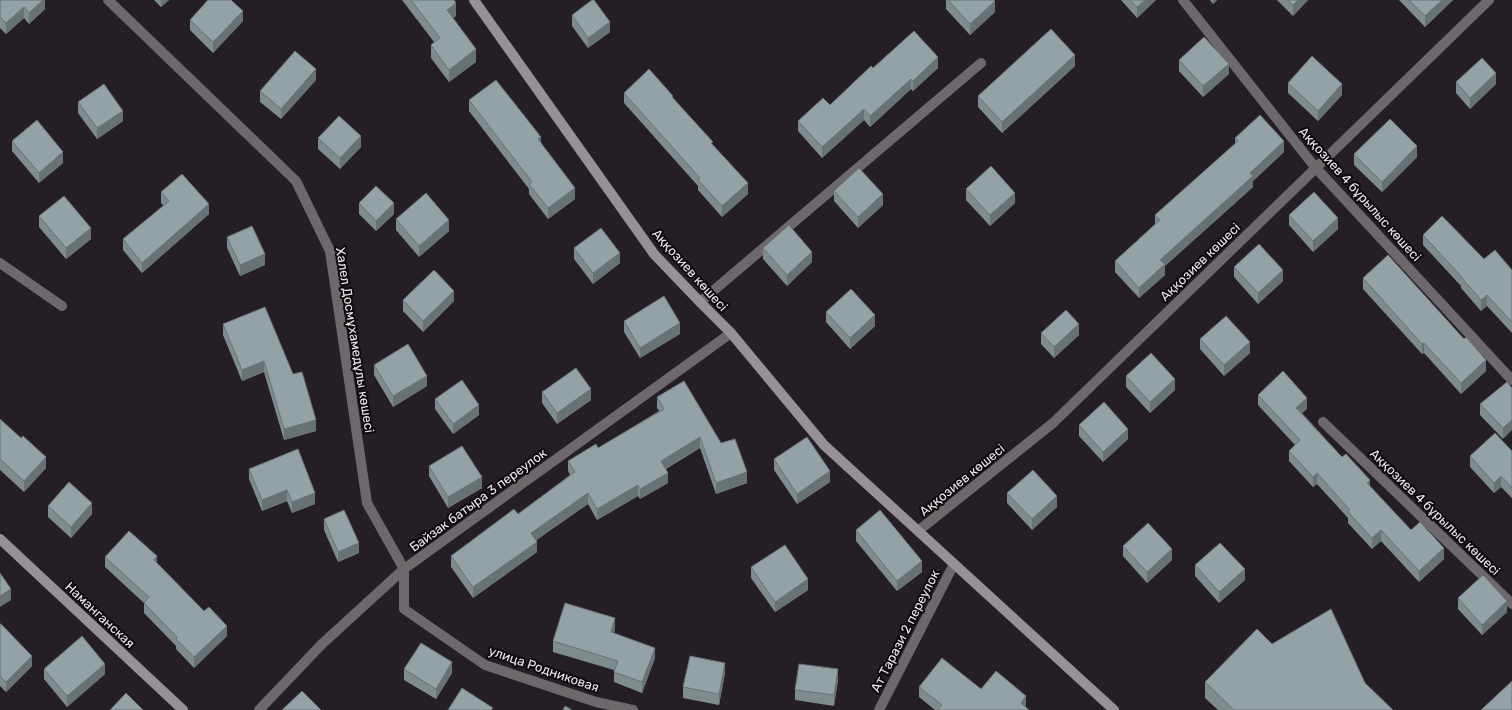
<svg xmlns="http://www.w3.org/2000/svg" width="1512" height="710" viewBox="0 0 1512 710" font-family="Rubik,sans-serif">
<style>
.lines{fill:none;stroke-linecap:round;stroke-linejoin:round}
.lane{stroke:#6c686c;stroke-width:10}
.street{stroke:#6c686c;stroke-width:10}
.secondary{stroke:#979097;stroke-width:10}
.wall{fill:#7e8c8e}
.shaded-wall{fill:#677274}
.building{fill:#93a3a5;stroke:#677274}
.labels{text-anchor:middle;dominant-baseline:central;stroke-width:4;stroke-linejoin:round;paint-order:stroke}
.street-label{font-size:13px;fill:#efe9ee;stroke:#0d090d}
</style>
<rect width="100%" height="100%" fill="#261e25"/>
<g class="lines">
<path class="lane" d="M700,302L981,63
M1323,422L1512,604"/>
<path class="street" d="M108,0L296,181L330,251L367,503L404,569V609L485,665L596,702L633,710
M1183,0L1315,167L1512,380
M0,263L62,306
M918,531L1053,423L1489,0
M259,710L322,644L404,569L731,333
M879,710L954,564"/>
<path class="secondary" d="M474,0L654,254L700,302L731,333L824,445L1114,710
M0,539L183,710"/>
</g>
<path class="wall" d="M0,0H45V9L29,24L24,18L6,34L0,28Z
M154,0H169L161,7Z
M402,0H454L456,16L453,18L476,62L449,82L431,58V45L434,42Z
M946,0H994L995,12L970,35L946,9Z
M1121,0H1156L1137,18Z
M1210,0H1217L1213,4Z
M1277,0H1308L1293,16Z
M1399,0H1453L1425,27Z
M572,15L610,32L588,48L572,26Z
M190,20L243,21L213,53L190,30Z
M1179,60L1229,74L1203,97L1179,71Z
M1075,66L1002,133L978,107V96Z
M873,68H938L913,91L911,89L870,127L864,120L822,158L798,131V121L830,105Z
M316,80L281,119L260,102V91Z
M1456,82L1496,84L1470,109L1456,93Z
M1288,83L1342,95L1318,121L1288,93Z
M624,93L673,98L713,145L748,194L722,217L698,190V186L624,103Z
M469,100L541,143L575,199L548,219L529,194V189L469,111Z
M78,102L123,121L97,139L78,113Z
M318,138L361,147L340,169L318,149Z
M1235,138L1284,152L1253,181V187L1165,266V275L1139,298L1115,272V261L1155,224V215L1235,144Z
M12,141L63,163L39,183L12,151Z
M1354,154L1417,157L1382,192L1354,165Z
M966,189L1015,203L990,226L966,200Z
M834,191L883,205L858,228L834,201Z
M161,192L209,214L142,273L123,250V239L164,206L161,203Z
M359,203L394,214L376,231L359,214Z
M1289,215L1338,229L1313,252L1289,225Z
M39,216L91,239L66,259L39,227Z
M396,219L449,231L419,257L396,230Z
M1423,235L1512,270V333L1487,306L1481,311L1461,288V286L1423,245Z
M227,237L265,265L240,276L227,248Z
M574,248L620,263L593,284L574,259Z
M763,248L812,262L787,286L763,259Z
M1234,267L1283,281L1258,304L1234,277Z
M1363,278L1486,371L1461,394L1424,353L1422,354L1363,289Z
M403,300L454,301L423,332L403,311Z
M826,312L875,326L850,349L826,322Z
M624,321L680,334L640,358L624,332Z
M223,324L293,374L316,431L284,440L264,372L242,381L223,335Z
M1041,333L1079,335L1054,358L1041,344Z
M1200,339L1250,353L1224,376L1200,349Z
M374,365L427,386L393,407L374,375Z
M1126,376L1175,390L1150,413L1126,387Z
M1507,382L1503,439L1480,415V404Z
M542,392L591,400L557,424L542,403Z
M1258,395L1307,409L1302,413L1342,457L1370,486L1411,530L1444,559L1419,582L1381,541L1372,549L1348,523V518L1317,484L1313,487L1289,461V451L1295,445L1258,405Z
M657,397L721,443L747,483L716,494L700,448L666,469L668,483L640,499L638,496L597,520L588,504L536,540L537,552L473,598L451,567V556L518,514L570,475L568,471V461L598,448L659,411L657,408Z
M435,399L479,415L453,434L435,409Z
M0,419L46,468L24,492L0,470Z
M1079,425L1128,439L1103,462L1079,436Z
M1512,451V498L1501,487L1494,493L1470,467V456Z
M774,459L830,482L797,504L774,470Z
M429,466L482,488L448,508L429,476Z
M249,469L315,504L292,513L287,501L262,511L249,479Z
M1007,493L1057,507L1032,530L1007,503Z
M48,506L92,514L71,538L48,517Z
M324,519L359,553L338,562L324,530Z
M856,530L922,572L897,591L856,541Z
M1123,546L1172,560L1147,583L1123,556Z
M105,557L157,563L227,636L194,668L176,649V646L144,613V603L105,567Z
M1195,565L1245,580L1219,603L1195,576Z
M751,567L808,590L775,612L751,578Z
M1458,598L1507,612L1482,635L1458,609Z
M0,624L32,666L6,692L0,686Z
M615,629L614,633L655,658L642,693L614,682V670L553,652V641Z
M1272,644L1365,683L1393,710H1218L1205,698V682Z
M44,669L105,674L67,707L44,679Z
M404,669L452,673L436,699L404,680Z
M725,673L719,705L683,698V687Z
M838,680L834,706L795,700V690Z
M919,687L981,689L1026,707L1029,710H935L919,697Z"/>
<path class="shaded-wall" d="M43,0H45V9L29,24V13Z
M161,0H169L161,7Z
M1145,0H1156L1137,18V7Z
M1213,0H1217L1213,4Z
M1298,0H1308L1293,16V5Z
M1442,0H1453L1425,27V16Z
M995,1V12L970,35V24Z
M456,3V16L447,23V10Z
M24,7V18L6,34V23Z
M243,11V21L213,53V42Z
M610,22V32L588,48V38Z
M476,49V62L449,82V70Z
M1075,55V66L1002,133V122Z
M938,57V68L913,91V81Z
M1229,64V74L1203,97V86Z
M316,69V80L281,119V109Z
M1496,73V84L1470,109V98Z
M911,79V89L870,127V116Z
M1342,84V95L1318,121V111Z
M864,109V120L822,158V147Z
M123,111V121L97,139V128Z
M361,136V147L340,169V158Z
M541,137V147L538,139Z
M1284,141V152L1253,181V187L1165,266V275L1139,298V288L1160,260L1250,173Z
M1417,146V157L1382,192V182Z
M63,152V163L39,183V173Z
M748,183V194L722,217V206Z
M575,188V199L548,219V208Z
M1015,193V203L990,226V215Z
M883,194V205L858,228V217Z
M394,203V214L376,231V221Z
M209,204V214L142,273V263Z
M1338,218V229L1313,252V241Z
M449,220V231L419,257V246Z
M91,228V239L66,259V248Z
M812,252V262L787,286V275Z
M620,253V263L593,284V273Z
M265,254V265L240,276V265Z
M1283,270V281L1258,304V293Z
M454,291V301L423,332V321Z
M1487,295V306L1481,311V300Z
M875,315V326L850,349V338Z
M680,323V334L640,358V348Z
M1079,324V335L1054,358V347Z
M1250,342V353L1224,376V365Z
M1424,343V353L1422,354V344Z
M1486,360V371L1461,394V383Z
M264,361V372L242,381V370Z
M427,376V386L393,407V396Z
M1175,379V390L1150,413V402Z
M591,389V400L557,424V413Z
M1307,398V409L1296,418V408Z
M479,405V415L453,434V424Z
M316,420V431L284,440V429Z
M1512,420V430L1503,439V428Z
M1128,429V439L1103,462V452Z
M700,437V448L661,472V461Z
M46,457V468L24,492V481Z
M830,471V482L797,504V494Z
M747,472V483L716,494V483Z
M668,473V483L640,499V489Z
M1317,473V484L1313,487V477Z
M1501,476V487L1494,493V483Z
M482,477V488L448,508V497Z
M1370,480V491L1367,483Z
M638,485V496L597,520V509Z
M287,490V501L262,511V500Z
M315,493V504L292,513V502Z
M588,493V504L531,544V533Z
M1057,496V507L1032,530V519Z
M92,503V514L71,538V527Z
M1381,530V541L1372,549V538Z
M537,542V552L473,598V587Z
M359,543V553L338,562V552Z
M1444,548V559L1419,582V571Z
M1172,549V560L1147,583V572Z
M157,556V567L154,560Z
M922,561V572L897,591V581Z
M1245,569V580L1219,603V592Z
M808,579V590L775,612V602Z
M11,589V600L0,607V596Z
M1507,601V612L1482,635V625Z
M615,618V629L611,643V632Z
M227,626V636L194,668V657Z
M655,648V658L642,693V682Z
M32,656V666L6,692V682Z
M452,662V673L436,699V689Z
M725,663V673L719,705V694Z
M105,664V674L67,707V696Z
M838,669V680L834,706V695Z
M1026,696V707L1024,710L1021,703Z"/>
<path class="building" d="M0,0H43L29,13L24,7L6,23L0,17Z
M208,0H231L243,11L213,42L190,20Z
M411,0H454L456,3L447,10L476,49L449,70L431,45L440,38Z
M592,0H594L610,22L588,38L572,15Z
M948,0H994L995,1L970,24Z
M1130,0H1145L1137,7Z
M1288,0H1298L1293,5Z
M1409,0H1442L1425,16Z
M1051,29L1075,55L1002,122L978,96Z
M914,31L938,57L913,81L911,79L870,116L864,109L822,147L798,121L823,98L830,105L871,66L873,68Z
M1204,37L1229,64L1203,86L1179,60Z
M295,51L316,69L281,109L260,91Z
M1312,56L1342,84L1318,111L1288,83Z
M1482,58L1496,73L1470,98L1456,82Z
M649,69L673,96L672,97L713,142L711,143L748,183L722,206L698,180L700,178L624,93Z
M496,80L541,137L538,139L575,188L548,208L529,184L532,182L469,100Z
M104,84L123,111L97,128L78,102Z
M1260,115L1284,141L1250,173L1253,176L1160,260L1165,264L1139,288L1115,261L1160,220L1155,215L1238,141L1235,138Z
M339,116L361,136L340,158L318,138Z
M1390,119L1417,146L1382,182L1354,154Z
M37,120L63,152L39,173L12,141Z
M991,166L1015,193L990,215L966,189Z
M859,168L883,194L858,217L834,191Z
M182,174L209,204L142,263L123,239L169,201L161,192Z
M376,186L394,203L376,221L359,203Z
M1314,192L1338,218L1313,241L1289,215Z
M426,193L449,220L419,246L396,219Z
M64,196L91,228L66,248L39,216Z
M1442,216L1484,259L1495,250L1512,270V322L1487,295L1481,300L1461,277H1462L1423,235Z
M789,225L812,252L787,275L763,248Z
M252,226L265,254L240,265L227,237Z
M601,228L620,253L593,273L574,248Z
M1259,244L1283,270L1258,293L1234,267Z
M1388,255L1464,339L1466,337L1486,360L1461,383L1424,343L1422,344L1363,278Z
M434,270L454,291L423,321L403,300Z
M851,289L875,315L850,338L826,312Z
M664,296L680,323L640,348L624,321Z
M265,307L293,374L302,372L316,420L284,429L264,361L242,370L223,324Z
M1066,310L1079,324L1054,347L1041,333Z
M1226,316L1250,342L1224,365L1200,339Z
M408,344L427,376L393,396L374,365Z
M1151,353L1175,379L1150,402L1126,376Z
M576,368L591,389L557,413L542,392Z
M1283,371L1307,398L1296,408L1342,457L1346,454L1370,480L1367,483L1411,530L1420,522L1444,548L1419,571L1381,530L1372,538L1348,512L1350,510L1317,473L1313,477L1289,451L1300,440L1258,395Z
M462,380L479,405L453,424L435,399Z
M684,381L721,443L735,439L747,472L716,483L700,437L661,461L668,473L640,489L638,485L597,509L588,493L531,533L537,542L473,587L451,556L514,509L518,514L575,472L568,461L596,444L598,448L664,409L657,397Z
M1507,382L1512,388V420L1503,428L1480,404Z
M1104,402L1128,429L1103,452L1079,425Z
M0,419L21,438L23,436L46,457L24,481L0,459Z
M1495,433L1512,451V488L1501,476L1494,483L1470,456Z
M807,437L830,471L797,494L774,459Z
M462,446L482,477L448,497L429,466Z
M298,449L315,493L292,502L287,490L262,500L249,469Z
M1033,470L1057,496L1032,519L1007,493Z
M69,482L92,503L71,527L48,506Z
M344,510L359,543L338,552L324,519Z
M880,510L922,561L897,581L856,530Z
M1148,523L1172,549L1147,572L1123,546Z
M129,531L157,556L154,560L204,611L209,607L227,626L194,657L176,639L177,637L144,603L149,597L105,557Z
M1220,543L1245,569L1219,592L1195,565Z
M785,545L808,579L775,602L751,567Z
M0,573L11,589L0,596Z
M1483,575L1507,601L1482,625L1458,598Z
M565,603L615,618L611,632L655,648L642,682L614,672L618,661L553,641Z
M1331,609L1365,683L1393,710H1234L1205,682L1257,629L1272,644Z
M0,624H1L32,656L6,682L0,676Z
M82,636L105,664L67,696L44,669Z
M421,643L452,662L436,689L404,669Z
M690,656L725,663L719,694L683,687Z
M942,658L981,689L996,671L1026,696L1021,703L1029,710H937L942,705L919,687Z
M799,664L838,669L834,695L795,690Z
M1512,681V710H1481Z
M462,688L493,708L491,710H448Z
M302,691L321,710H282Z
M126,693L143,710H110Z
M565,706L572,710H563Z"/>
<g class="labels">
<g class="street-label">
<text transform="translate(1360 194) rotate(48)">Аққозиев 4 бұрылыс көшесі</text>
<text transform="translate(1200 262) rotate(-44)">Аққозиев көшесі</text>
<text transform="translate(690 270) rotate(48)">Аққозиев көшесі</text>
<text transform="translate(355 340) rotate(81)">Халел Досмұхамедұлы көшесі</text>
<text transform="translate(962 480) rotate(-39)">Аққозиев көшесі</text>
<text transform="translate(478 500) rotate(-36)">Байзак батыра 3 переулок</text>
<text transform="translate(1435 512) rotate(44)">Аққозиев 4 бұрылыс көшесі</text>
<text transform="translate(100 615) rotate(43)">Наманганская</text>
<text transform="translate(905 631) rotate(-63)">Ат Тарази 2 переулок</text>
<text transform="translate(544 669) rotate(19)">улица Родниковая</text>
</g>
</g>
</svg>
